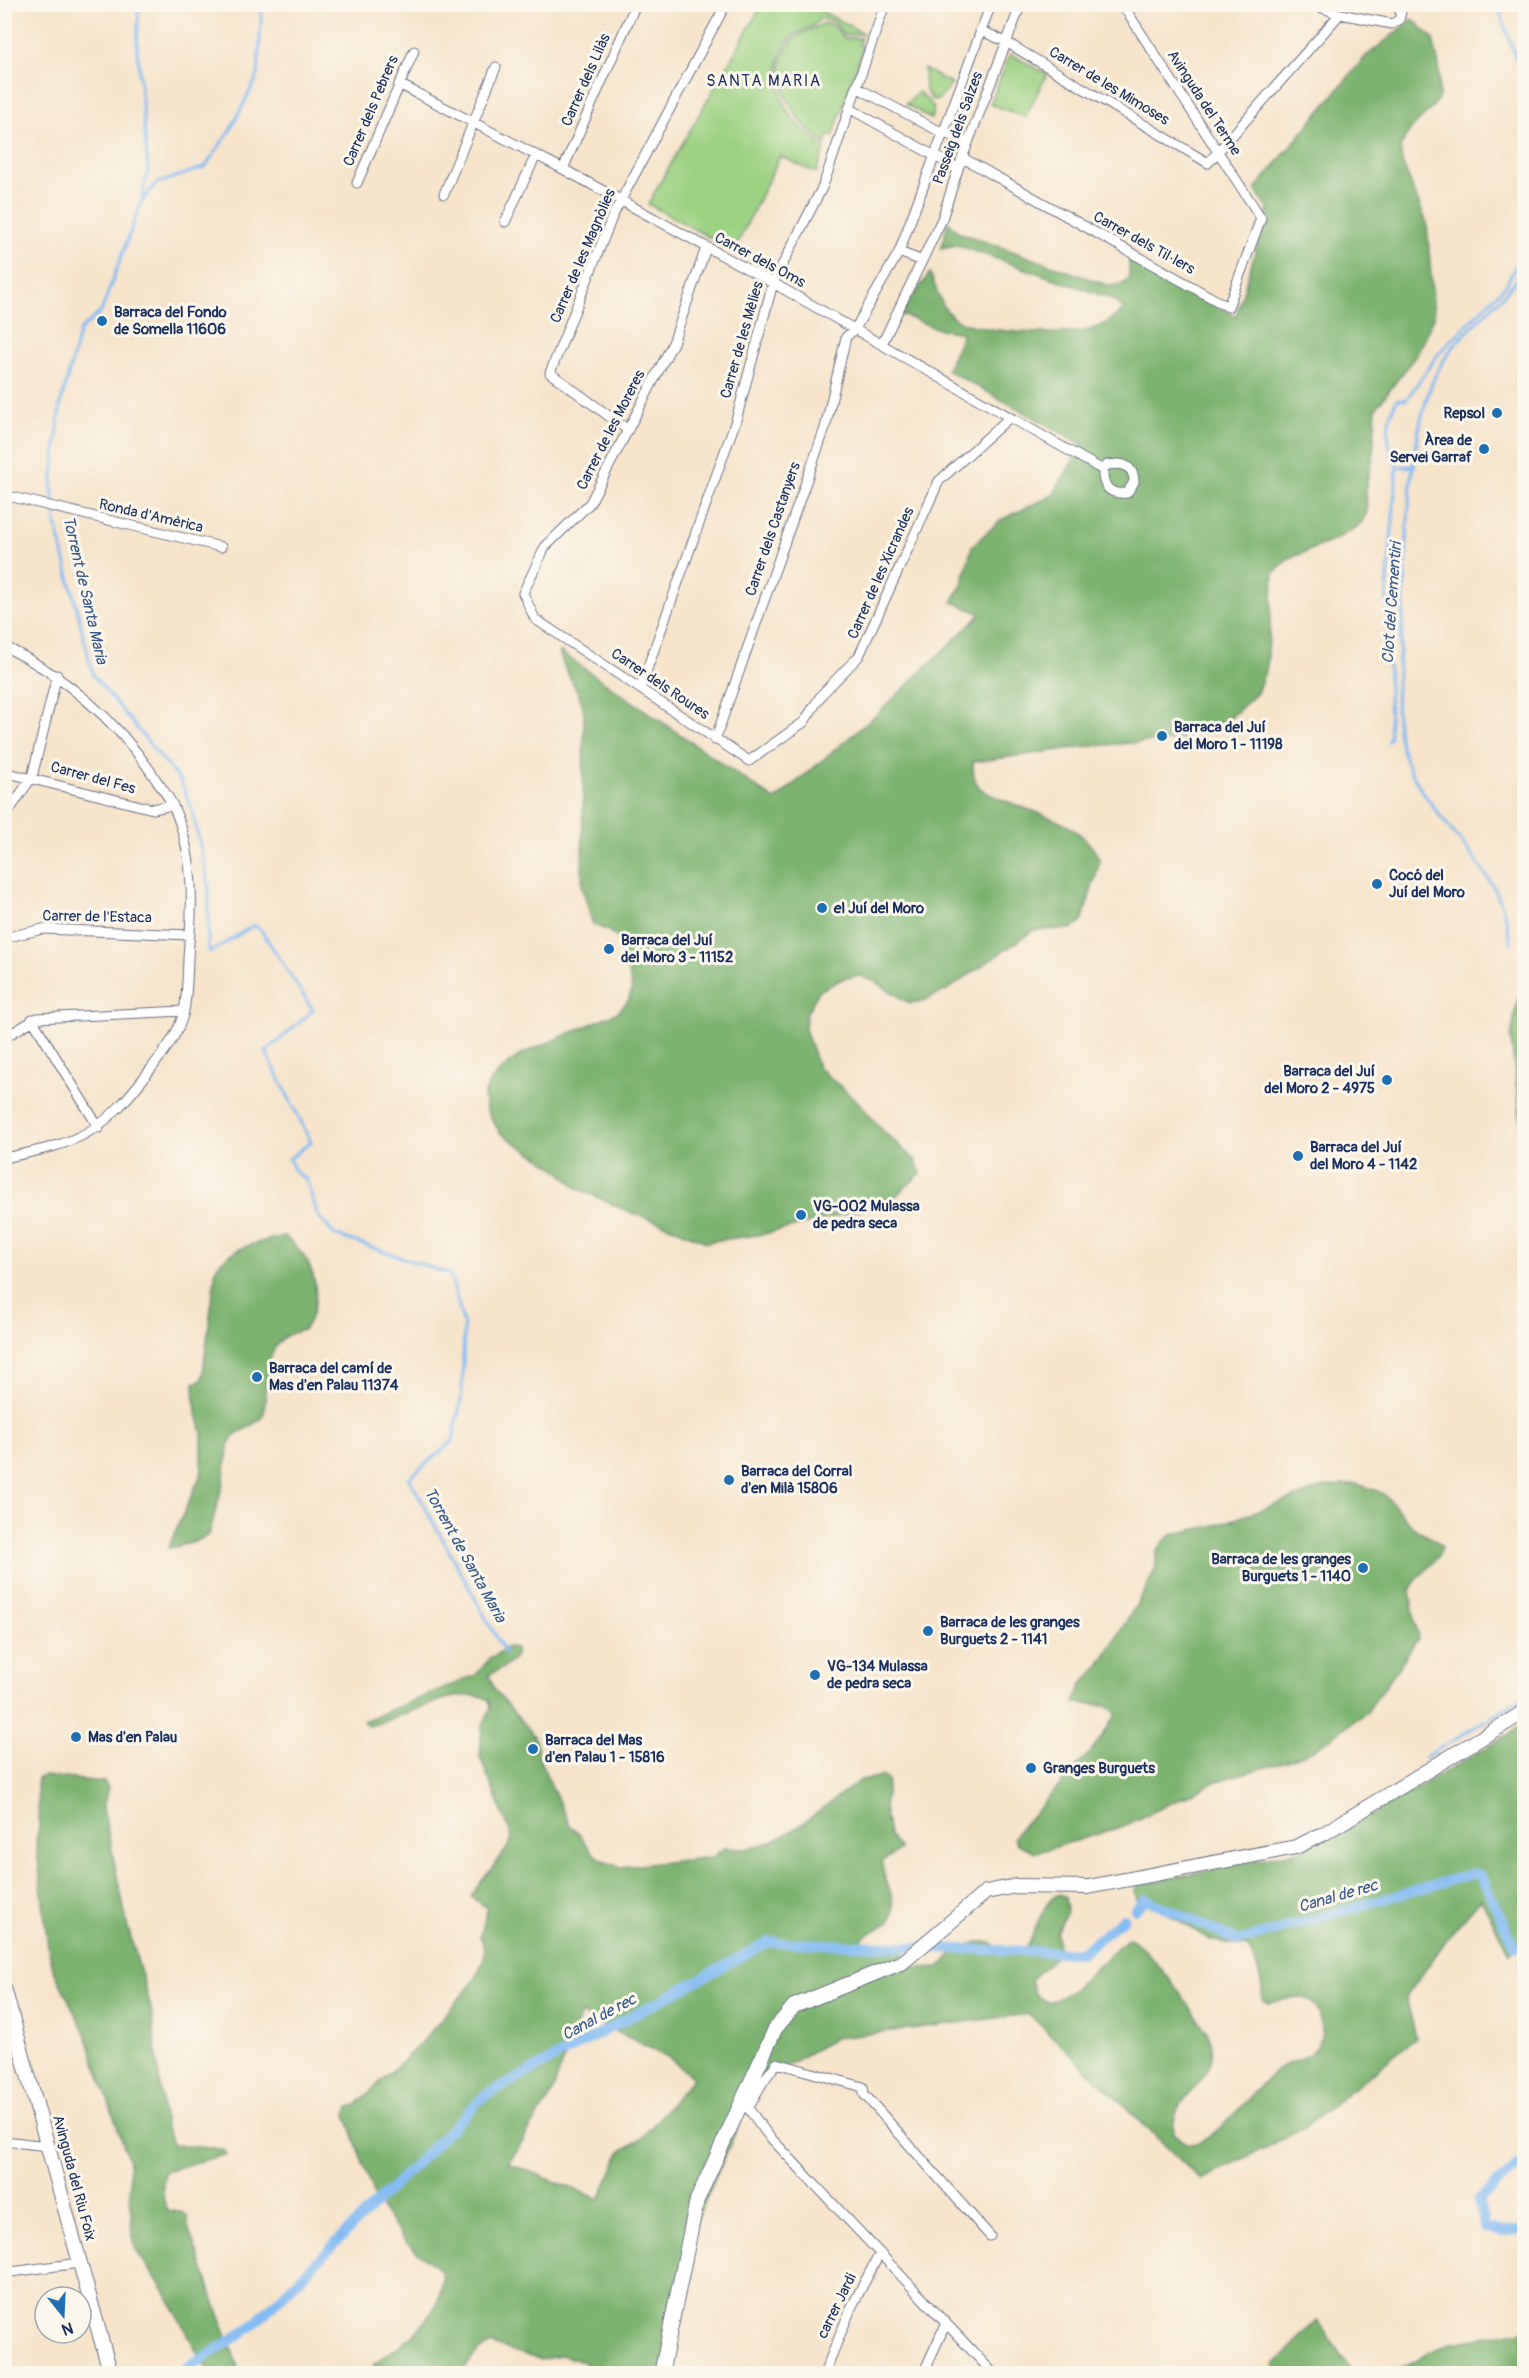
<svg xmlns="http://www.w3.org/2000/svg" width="1529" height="2378" viewBox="0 0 1529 2378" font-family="Pangolin,sans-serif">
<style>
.green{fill:#9cd182;stroke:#5c8070;stroke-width:1.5}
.forest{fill:#7db370;stroke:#4c7167;stroke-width:1.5;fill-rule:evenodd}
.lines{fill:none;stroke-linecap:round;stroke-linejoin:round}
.stream{stroke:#83bbf3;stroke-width:3}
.canal{stroke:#83bbf3;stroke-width:10}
.street-casing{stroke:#686e84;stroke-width:11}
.secondary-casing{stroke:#686e84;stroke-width:16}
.street{stroke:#fff;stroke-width:9}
.secondary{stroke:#fff;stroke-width:14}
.poi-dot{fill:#1f6fb2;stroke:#fbf7ec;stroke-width:2}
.labels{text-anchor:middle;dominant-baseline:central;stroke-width:6;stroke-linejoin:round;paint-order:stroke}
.street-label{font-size:15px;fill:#1b2f5e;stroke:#fbf7ec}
.poi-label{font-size:15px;font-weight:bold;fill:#1b2f5e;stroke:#fbf7ec;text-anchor:start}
.neighbourhood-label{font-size:16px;letter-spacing:1.5px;fill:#1b2f5e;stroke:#fbf7ec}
.water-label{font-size:16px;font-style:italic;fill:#3a598b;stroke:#fbf7ec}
</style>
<rect width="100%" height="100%" fill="#fbf7ec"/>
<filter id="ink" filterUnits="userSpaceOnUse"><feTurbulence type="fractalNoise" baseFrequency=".0167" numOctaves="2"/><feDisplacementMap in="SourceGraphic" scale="12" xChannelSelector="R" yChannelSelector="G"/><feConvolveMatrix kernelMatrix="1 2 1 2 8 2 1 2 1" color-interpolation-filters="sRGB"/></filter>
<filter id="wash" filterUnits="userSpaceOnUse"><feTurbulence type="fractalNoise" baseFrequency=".008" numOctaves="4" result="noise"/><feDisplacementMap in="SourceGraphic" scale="24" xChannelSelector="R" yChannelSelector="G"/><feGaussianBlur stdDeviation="1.35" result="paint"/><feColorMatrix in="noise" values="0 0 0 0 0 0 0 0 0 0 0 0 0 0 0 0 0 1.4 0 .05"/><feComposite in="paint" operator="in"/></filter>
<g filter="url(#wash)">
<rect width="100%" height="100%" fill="#f6e4cb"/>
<path class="green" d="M762,5H811L864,34L844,35L834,22L820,18C814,30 800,28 791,38C772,58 776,95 791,116C800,128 813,138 825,148L816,173L780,156L734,251L648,204Z
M823,23L833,25L844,38H861L859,44L863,47L833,137L829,135L826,144C795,124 763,75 792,41C800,31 814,30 823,23Z
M1010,54L1047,74L1025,117L990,104Z
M924,69L952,84L938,100H932L925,90Z
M919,92L934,107L931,119L906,104Z"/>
<path class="forest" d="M1413,19L1433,39L1439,66V97L1431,109L1410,130L1400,147L1402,162L1427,224L1434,317L1417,354L1376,408L1373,457L1366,486L1367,512L1360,525L1337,539L1288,559L1274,573L1267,665L1257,693L1227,721L1175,740L1088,746L973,762C973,772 973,780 980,788C985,793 994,796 1001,799C1038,815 1082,820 1100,861L1082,921L1071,929L1034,930L947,990L923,1001L909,1003L874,981L859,976L844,978L819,991L806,1015L805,1029L818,1067L858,1102L884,1132L915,1160L921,1173L889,1202L875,1207L764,1234L706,1242L667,1225L627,1211L577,1188L557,1169L500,1133L486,1109L484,1096L489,1083L498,1073L520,1055L618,1012L628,1001L632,989L627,965L618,938L607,930L593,925L582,886V871L584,713C581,689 564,675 559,651L775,800L875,716L981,614L952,602L962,585L972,546L1001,520L1053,495L1082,444L947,370L963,333L938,329L900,314L930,273C936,287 941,309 954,318C973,332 1065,337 1089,330C1104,326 1113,318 1124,309L1112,299L957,245L941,248L948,221L958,232L1110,286L1123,284L1129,277V260L1236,316L1268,209L1255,189L1365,57Z
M1518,997L1524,1044V1154L1511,1037Z
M284,1236C314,1258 326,1295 305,1329C298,1332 289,1333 283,1338C264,1353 266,1392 264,1413L261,1419L233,1437L229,1443L223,1483L209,1535L192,1543L168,1548L202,1472V1433L195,1405L194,1383L202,1380L216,1268C230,1247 260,1242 284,1236Z
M1355,1484C1396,1494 1385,1499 1411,1525C1420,1535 1435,1536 1442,1548C1436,1566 1416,1574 1410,1591L1418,1639L1367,1712L1313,1750L1291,1760L1217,1781L1124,1826L1042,1851L1035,1852L1017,1844L1014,1838L1017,1832L1094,1748L1117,1714L1107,1705L1074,1703L1082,1684L1098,1667L1145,1591L1156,1567V1553L1164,1541L1173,1534L1221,1524L1324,1487Z
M508,1647L516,1648C516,1664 502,1668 489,1675L494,1689L534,1736L541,1763L570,1826L580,1835L593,1853L606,1862L620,1867L713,1857L724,1848L745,1849L774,1841L798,1827L861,1780L882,1776L888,1780L884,1807L889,1835L900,1849L883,1861C879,1880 901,1895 890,1922L863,1937L859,1943L863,1948L899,1946L914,1968L939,1967L958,1948L978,1942H991C1037,1985 1028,1908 1059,1894L1065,1897L1067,1911L1057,1933L1058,1954L1031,1980L1035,1994L1047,2002C1077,1997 1100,1959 1124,1942L1129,1938C1145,1943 1203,2021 1210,2039C1212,2044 1213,2051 1212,2057C1207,2086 1169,2100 1174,2133C1179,2139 1185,2145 1193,2144C1220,2140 1260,2079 1283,2066C1296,2059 1309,2059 1318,2045C1327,2029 1320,1999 1300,1997C1290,1996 1279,2001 1269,2003L1262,2000C1264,1983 1256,1960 1247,1947L1210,1940L1164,1911L1137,1899L1135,1892L1138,1885L1298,1851L1367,1818L1524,1725V1938L1509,1953L1481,1899L1452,1932L1406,1997L1416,2038L1304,2128L1201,2180L1029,2014L836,2038L758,2081L687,2242L669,2373H588L586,2363L563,2355L541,2360L492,2344L479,2350L461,2373H384L373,2365L413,2336L437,2305L443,2279L441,2271L406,2242L375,2199L346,2114L349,2107L356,2105L421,2043L475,1980L484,1958L485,1950L480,1937L488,1908L471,1897C481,1878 509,1852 512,1837L480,1757L482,1727L491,1707L489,1700C463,1683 405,1716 377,1724L368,1726L363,1721L476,1675L490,1658ZM581,2014L668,2057L693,2078L641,2139L621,2151L599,2199L508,2163L550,2098Z
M44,1776L104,1782L108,1787L103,1808L128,1928L151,2008L165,2126L173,2145L222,2149L227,2154L165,2171C162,2184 161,2199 168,2211L181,2212L187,2216L188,2227L240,2373H208L164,2290L137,2252L132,2238L129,2161L86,2035L53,1969L48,1947L36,1841L39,1827L37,1785L38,1778Z
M1317,2320L1353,2373H1276L1274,2366Z
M1524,2330V2373H1388L1453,2342Z"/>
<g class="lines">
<path class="stream" d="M139,4L137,47L148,170L141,203L101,312L80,330L60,406L52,487L56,524L93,675L181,782L192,810L209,886L208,948L211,952L254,925L261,930L313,1010L266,1052L311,1142L289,1159L296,1173L306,1179L318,1216L335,1235L450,1274L464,1326L462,1394L453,1441L409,1478L505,1653
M1497,4L1519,67L1524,72
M142,202L155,184L205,167L231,129L258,75L262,4
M1397,467L1415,466
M1388,741L1390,736L1387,592L1397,467C1386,447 1384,419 1398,399L1406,400L1439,353L1506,285L1524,250
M1511,943C1507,922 1503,902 1491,883C1466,842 1425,806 1406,761C1388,718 1400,662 1403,617C1407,548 1407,432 1437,372C1457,331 1501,307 1524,268
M1424,1758L1524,1697"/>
<path class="canal" d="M1135,1909L1146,1899L1238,1941L1475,1873L1481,1876L1515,1947
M1523,1963L1524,1967
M1524,2161L1478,2200L1485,2228L1503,2232L1524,2230
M178,2374L250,2328L483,2097L768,1942L1081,1953L1124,1918"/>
</g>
</g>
<g filter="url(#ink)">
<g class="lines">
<g class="street-casing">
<path id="street" d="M1311,4L1340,14L1392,24L1399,20L1401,12L1395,4
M980,30L1006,42L1208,163L1340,14
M399,84L563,169L773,283L1103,470
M856,87L933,128L968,143
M849,108L958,169
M963,158L1228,307L1261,218L1122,4
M563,169L636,4
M357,183L414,51
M444,194L496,67
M505,222L536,155
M706,248L673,343L590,503L545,547L523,593L535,619L749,761L804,722L822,694L859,656L939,481L1009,418
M899,252L920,260
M882,344L942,219L958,169L1021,4
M628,430L550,373L613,215L726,4
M1119,464C1129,465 1134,472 1134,482L1127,493C1110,495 1102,487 1103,470L1107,465Z
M4,495L221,547
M4,646C66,677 115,718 153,775C159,785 168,795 173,806C193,849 194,897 189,943C187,966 188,990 184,1011C179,1034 164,1052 150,1070C101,1134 83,1142 4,1158
M640,689L736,420L773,283L823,186L885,4
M715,740L825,428L846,337L855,329L899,252L991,4
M4,772L153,809L173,805
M4,818L32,777L57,675
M4,938L43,929L190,935
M32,1019L99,1128
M4,1038L37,1018L184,1011
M4,2141L48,2146
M990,2236L864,2094L863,2087L777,2063L764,2080L748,2108L768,2135L994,2374
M4,2273L79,2263
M824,2374L852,2306L880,2253
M923,2374L946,2323"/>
</g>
<g class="secondary-casing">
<path id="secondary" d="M4,1988L109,2368L114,2374
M661,2374L697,2200L775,2029L794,2006L903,1962L986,1892L1016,1886L1088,1887L1296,1847L1323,1834L1524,1712"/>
</g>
<use href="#street" class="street"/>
<use href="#secondary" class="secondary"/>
</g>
</g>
<g class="poi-dot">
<circle cx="102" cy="321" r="6"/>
<circle cx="1497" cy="413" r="6"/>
<circle cx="1484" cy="449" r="6"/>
<circle cx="1162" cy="736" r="6"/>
<circle cx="1377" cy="884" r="6"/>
<circle cx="822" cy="908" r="6"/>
<circle cx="609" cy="949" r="6"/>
<circle cx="1387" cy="1080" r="6"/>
<circle cx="1298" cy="1156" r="6"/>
<circle cx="801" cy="1215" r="6"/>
<circle cx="257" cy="1377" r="6"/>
<circle cx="729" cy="1480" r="6"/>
<circle cx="1363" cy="1568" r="6"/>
<circle cx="928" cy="1631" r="6"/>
<circle cx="815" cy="1675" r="6"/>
<circle cx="76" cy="1737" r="6"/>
<circle cx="533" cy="1749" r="6"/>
<circle cx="1031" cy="1768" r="6"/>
</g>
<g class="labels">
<g class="street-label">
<text transform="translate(586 80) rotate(-66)">Carrer dels Lilàs</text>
<text transform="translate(1109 86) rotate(31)">Carrer de les Mimoses</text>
<text transform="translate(1204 103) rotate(57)">Avinguda del Terme</text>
<text transform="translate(371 111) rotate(-67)">Carrer dels Pebrers</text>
<text transform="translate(958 128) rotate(-70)">Passeig dels Salzes</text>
<text transform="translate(1144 243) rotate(29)">Carrer dels Til·lers</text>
<text transform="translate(583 256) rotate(-67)">Carrer de les Magnòlies</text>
<text transform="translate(760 260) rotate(28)">Carrer dels Oms</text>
<text transform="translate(742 340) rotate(-74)">Carrer de les Mèlies</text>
<text transform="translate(611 430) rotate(-63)">Carrer de les Moreres</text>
<text transform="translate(151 516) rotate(13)">Ronda d'Amèrica</text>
<text transform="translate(773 529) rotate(-71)">Carrer dels Castanyers</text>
<text transform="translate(881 573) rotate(-66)">Carrer de les Xicrandes</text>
<text transform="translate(660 684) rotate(34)">Carrer dels Roures</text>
<text transform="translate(93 778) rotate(15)">Carrer del Fes</text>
<text transform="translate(97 917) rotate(1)">Carrer de l'Estaca</text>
<text transform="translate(74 2178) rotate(75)">Avinguda del Riu Foix</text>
<text transform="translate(837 2306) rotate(-64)">carrer Jardi</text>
</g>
<g class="poi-label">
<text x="114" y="312">Barraca del Fondo<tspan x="114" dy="17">de Somella 11606</tspan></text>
<text x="1485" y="413" text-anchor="end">Repsol</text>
<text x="1472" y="440" text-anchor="end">Àrea de<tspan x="1472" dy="17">Servei Garraf</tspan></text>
<text x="1174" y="727">Barraca del Juí<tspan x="1174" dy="17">del Moro 1 - 11198</tspan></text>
<text x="1389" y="875">Cocó del<tspan x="1389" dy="17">Juí del Moro</tspan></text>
<text x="834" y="908">el Juí del Moro</text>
<text x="621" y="940">Barraca del Juí<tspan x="621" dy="17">del Moro 3 - 11152</tspan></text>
<text x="1375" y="1071" text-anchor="end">Barraca del Juí<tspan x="1375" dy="17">del Moro 2 - 4975</tspan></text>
<text x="1310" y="1147">Barraca del Juí<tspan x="1310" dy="17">del Moro 4 - 1142</tspan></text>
<text x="813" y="1206">VG-002 Mulassa<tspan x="813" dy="17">de pedra seca</tspan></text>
<text x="269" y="1368">Barraca del camí de<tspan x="269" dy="17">Mas d'en Palau 11374</tspan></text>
<text x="741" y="1471">Barraca del Corral<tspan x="741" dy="17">d'en Milà 15806</tspan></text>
<text x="1351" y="1559" text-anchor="end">Barraca de les granges<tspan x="1351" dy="17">Burguets 1 - 1140</tspan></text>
<text x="940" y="1622">Barraca de les granges<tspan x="940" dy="17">Burguets 2 - 1141</tspan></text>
<text x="827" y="1666">VG-134 Mulassa<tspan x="827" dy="17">de pedra seca</tspan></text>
<text x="88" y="1737">Mas d'en Palau</text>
<text x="545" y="1740">Barraca del Mas<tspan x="545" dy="17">d'en Palau 1 - 15816</tspan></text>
<text x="1043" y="1768">Granges Burguets</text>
</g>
<g class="neighbourhood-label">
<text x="764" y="81">SANTA MARIA</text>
</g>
<g class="water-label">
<text transform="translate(85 590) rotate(77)">Torrent de Santa Maria</text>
<text transform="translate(1392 603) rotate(-86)">Clot del Cementiri</text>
<text transform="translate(465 1555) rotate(61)">Torrent de Santa Maria</text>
<text transform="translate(1338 1896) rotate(-16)">Canal de rec</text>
<text transform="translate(599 2017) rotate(-28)">Canal de rec</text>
</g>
</g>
<rect width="1529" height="2378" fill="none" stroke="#fbf7ec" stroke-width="24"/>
<g transform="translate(63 2315) rotate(162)"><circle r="28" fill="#fbf7ec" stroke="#a1a7b3" stroke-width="1.5"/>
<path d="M0-4.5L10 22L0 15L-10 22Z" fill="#1f6fb2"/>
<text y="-9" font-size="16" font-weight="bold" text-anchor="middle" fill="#1b2f5e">N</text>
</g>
</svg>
